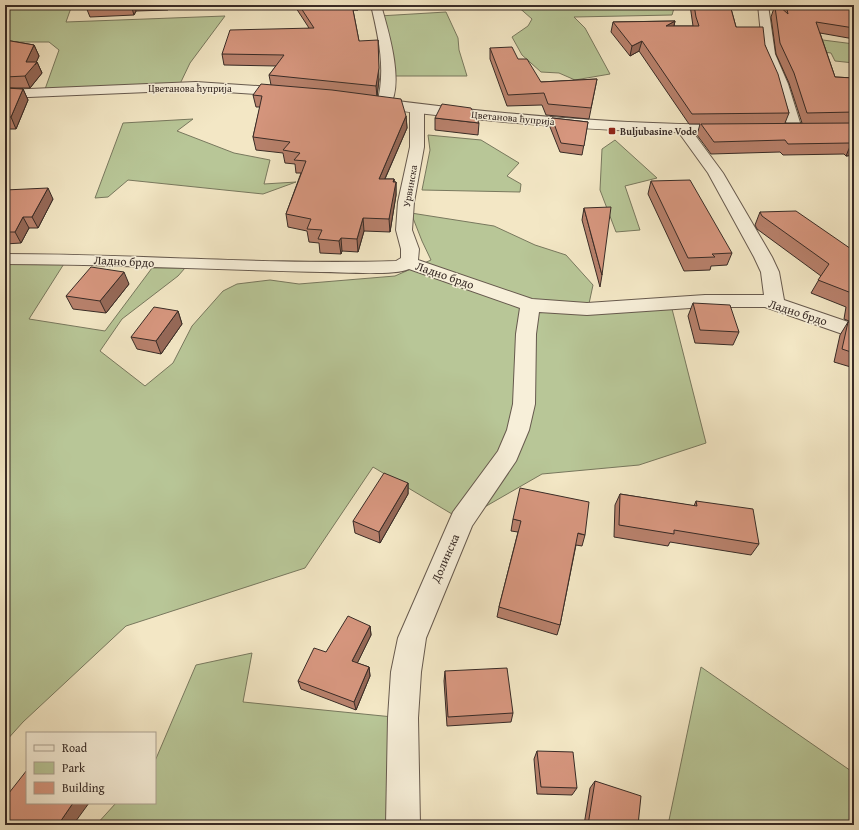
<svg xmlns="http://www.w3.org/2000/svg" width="859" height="830" viewBox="0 0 859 830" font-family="'Gentium Book Plus',serif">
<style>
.green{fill:#b8c697;stroke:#78785e}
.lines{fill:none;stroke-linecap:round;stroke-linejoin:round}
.minor-casing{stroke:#675a4e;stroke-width:2}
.tertiary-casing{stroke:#675a4e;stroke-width:2}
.minor{fill:#f7efd9;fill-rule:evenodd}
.tertiary{fill:#f7efd9;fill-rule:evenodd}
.wall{fill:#b8816c;stroke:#382b26}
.shaded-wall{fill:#966958;stroke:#382b26}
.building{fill:#d6967e;stroke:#382b26}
.poi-dot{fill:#8f2418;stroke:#f7efd9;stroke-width:1.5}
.labels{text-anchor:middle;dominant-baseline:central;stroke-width:3;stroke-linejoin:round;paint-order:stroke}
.far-street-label{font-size:10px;fill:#382b26;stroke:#f7efd9}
.far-poi-label{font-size:10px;font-weight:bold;fill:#382b26;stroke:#f7efd9;text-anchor:start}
.street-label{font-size:12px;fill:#382b26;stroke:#f7efd9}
</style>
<rect width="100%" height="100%" fill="#f3e7c5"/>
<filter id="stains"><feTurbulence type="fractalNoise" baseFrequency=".005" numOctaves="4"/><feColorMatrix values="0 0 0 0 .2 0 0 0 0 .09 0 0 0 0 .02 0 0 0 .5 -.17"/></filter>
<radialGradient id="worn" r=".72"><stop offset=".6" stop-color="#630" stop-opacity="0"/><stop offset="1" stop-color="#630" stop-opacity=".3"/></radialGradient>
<path class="green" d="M5,5H72L66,22L225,16L190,63L179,86L44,92L59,50L49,42H5Z
M516,5H675L672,15L574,17L585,28L610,74L575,80L559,73L541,72L522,55L512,37L528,26L532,19Z
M446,12L458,38L459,50L467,76H390L379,16Z
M776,34L854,44V63L835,61L831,53L777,45Z
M193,119L177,131L234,153L270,160L264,184L296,182L263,194L128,180L108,197L95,198L123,123Z
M428,135L481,140L519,163L507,176L521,184L520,192L422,190L430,150Z
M615,140L657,178L625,186L640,230L616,232L600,190L602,149Z
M411,213L494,226L535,245L566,255L593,285L587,313L672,309L706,443L639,465L542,474L462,520L373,467L305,568L126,626L23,722L5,742V259H67L29,319L105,331L152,268H185L178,276L122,319L100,351L145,386L173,363L192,326L223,291L237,284L270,280L299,284L395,276L431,260L422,241Z
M252,653L243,702L403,718L402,825H96L116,803H155V761L196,665Z
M701,667L854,773V825H668Z"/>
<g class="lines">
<g class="minor-casing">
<path id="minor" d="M371,5H381C388,30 405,84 389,107H379L377,104C386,70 379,39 371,5Z
M758,5H768L775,54L788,84L802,129L800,132L795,133L790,132L788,129L776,84L763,54Z
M417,104L422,105L424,108V147L414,202L412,230L419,249L418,260L532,299L587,303L705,295H764L761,272L754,257L708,173L677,130L679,127L684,126L689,127L723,173L772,257L779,272L784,300L854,324V338L765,307H705L587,315L539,312L536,334L535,404L529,430L516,461L472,526L426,638L421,672L418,718L420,825H386L388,718L391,672L398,638L453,512L498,451L507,430L513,404L516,334L520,308L409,269C395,276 339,272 321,272C216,270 110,264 5,264V254C135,254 266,265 396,261L401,258V249L396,230L398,202L410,147V108L412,105Z"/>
</g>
<g class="tertiary-casing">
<path id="tertiary" d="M196,82L287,88L292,89L294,92L292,95L287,96L196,90L5,98V90Z
M375,98C493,114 610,124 729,125L734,126L736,129L734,132L729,133C644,133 560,128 475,119C441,115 403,113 370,105L368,102L370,99Z"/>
</g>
<use href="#minor" class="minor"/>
<use href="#tertiary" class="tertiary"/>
</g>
<path class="wall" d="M87,5H171L168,10L136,11L134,15L90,17L86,7Z
M296,5H358V10H353L359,41L379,79L377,96L406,116L407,128L385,179H394V182H396V195L390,232L364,231L358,252L342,251L341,254L320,253L319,243L309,242L307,231L288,227L286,214L301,173H296L295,164L285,163L283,153L256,150L253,137L260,107H256L253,95L271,85L269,75L276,66L224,65L222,54L309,28L296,8Z
M690,5H730L736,27L765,45L789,113L785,123H802L789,83L776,54L771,17L775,5L782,9V5H854V39L820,33L835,77L854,78V155L846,156L844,154L783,155L780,152L711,154L697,135L700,124H689L639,51L630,56L611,32L613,22L675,21L674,26H693Z
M5,40L34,45L39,56L36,62H37L42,73L30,88H9L23,89L28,100L16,129H5Z
M490,48L541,82L597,79L589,119L546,115L542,105L507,106L490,59Z
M435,118L479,123L478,135L435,130Z
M552,118L588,122L582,155L560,152L550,127Z
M651,181L732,253L727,265L711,266L710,270L684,271L648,194Z
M5,190L53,199L38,228H29L21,243L5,244Z
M584,208L602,275L600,287L582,220Z
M760,212L854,251V323L844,319L846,307L811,293L821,276L757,229L755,225Z
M129,284L106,313L73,309L66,296Z
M693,303L739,332L733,345L695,343L688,316Z
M178,311L182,324L161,354L137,349L131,337Z
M848,322L854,324V368L834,362L840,335Z
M408,483V494L380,543L355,533L353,521Z
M620,494L694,506L696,501L759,544L751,555L670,542L668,546L614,537L615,505Z
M513,519L585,535L582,546L576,545L560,625L557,635L497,617L499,607L518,532L511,531Z
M370,626L371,635L357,663L369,667L370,676L356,710L301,689L298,681L326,652Z
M445,671L513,713L511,722L447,726L444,681Z
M537,751L577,788L572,795L537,794L534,759Z
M595,781L638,825H584L590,788Z"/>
<path class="shaded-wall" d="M131,5H134L136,11L134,15Z
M167,5H171L168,10Z
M351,5H358V10H351Z
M675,21L673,30L666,26Z
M378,40L379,79L377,97L376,86Z
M642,41L639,51L630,56L632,46Z
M34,45L39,56L35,65L37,62L42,73L30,88L25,76L26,62Z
M23,89L28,100L16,129L11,117Z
M406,116L407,128L379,192V179Z
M851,144H854V155L846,156Z
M394,179V190L396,182V195L390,232L389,219Z
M48,188L53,199L38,228L32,217Z
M23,217L29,228L21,243L15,232Z
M363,218L364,231L358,252L357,239Z
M341,238L342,251L341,254L339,241Z
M124,272L129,284L106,313L100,301Z
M178,311L182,324L161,354L156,341Z
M408,483V494L380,543L379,532Z
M370,626L371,635L354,670L352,661Z
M369,667L370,676L356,710L354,702Z
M73,803H89L73,825H58Z"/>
<path class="building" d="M87,5H131L86,7Z
M299,5H352L359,41L378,40L379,68L376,86L269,75L284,55L222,54L230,30L314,28Z
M694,5H730L736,27H763L765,45L778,74L789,113L692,114L642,41L632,46L613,22L675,21L666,26H699L696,17Z
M775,5H778L788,14L786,5H854V28L816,22L835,77L854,78V112L807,113L794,73L780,43L775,7Z
M5,40L34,45L26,62H37L25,76L5,77Z
M512,47L518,59H527L541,82L597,79L591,108L548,104L544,93L508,95L490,48Z
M261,84L332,90L401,99L406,116L379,179H394L393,182H396L389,219L363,218L357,239L341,238L339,241L318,239L322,230L307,229L311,219L286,214L306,161L294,160L300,153L283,150L290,142L253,137L262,96L253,95Z
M5,88L23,89L11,117H5Z
M442,104L471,108L479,123L435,118Z
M552,118L588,122L584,146L561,143Z
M854,123V144H851L849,143L788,144L785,140L714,142L701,124Z
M690,180L732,253L712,254L715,257L688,258L651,181Z
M48,188L32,217H23L15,232H5V190Z
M611,207L602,275L584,208Z
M796,211L854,251V307L851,306L854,294L818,280L829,264L762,216L760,212Z
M91,267L124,272L100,301L66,296Z
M693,303L730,305L739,332L700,330Z
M154,307L178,311L156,341L131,337Z
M848,322L854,324V353L842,349Z
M384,473L408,483L379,532L353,521Z
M520,488L589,502L585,535L578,533L560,625L499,607L521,521L513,519Z
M620,494L697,506L696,501L753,509L759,544L674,530V534L619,525Z
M348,616L370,626L352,661L369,667L354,702L298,681L314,648L326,652Z
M507,668L513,713L448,717L445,671Z
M537,751L573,752L577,788L541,787Z
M27,770V803H73L58,825H6L5,824V798Z
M595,781L641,796L638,825H588Z"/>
<rect class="poi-dot" x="608" y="127" width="8" height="8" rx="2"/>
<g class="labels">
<g class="far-street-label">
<text x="190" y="88">Цветанова ћуприја</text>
<text transform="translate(513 118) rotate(5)">Цветанова ћуприја</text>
<text transform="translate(410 186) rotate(-80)">Урвинска</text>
</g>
<g class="far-poi-label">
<text x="620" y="131">Buljubasine Vode</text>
</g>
<g class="street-label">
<text transform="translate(124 261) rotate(3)">Ладно брдо</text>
<text transform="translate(445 275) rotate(19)">Ладно брдо</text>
<text transform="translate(798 312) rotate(18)">Ладно брдо</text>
<text transform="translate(445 558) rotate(-66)">Долинска</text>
</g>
</g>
<rect width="859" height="830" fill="none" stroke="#f3e7c5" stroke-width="20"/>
<rect x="6" y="6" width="847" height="818" fill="none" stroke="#382b26" stroke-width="2"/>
<rect x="10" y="10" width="839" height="810" fill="none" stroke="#382b26"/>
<rect x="26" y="732" width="130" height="72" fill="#f7efd9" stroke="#aba191"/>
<rect x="34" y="745" width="20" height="6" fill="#f7efd9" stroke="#aba191"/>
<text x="62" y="752" font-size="12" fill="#382b26">Road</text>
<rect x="34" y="762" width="20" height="12" fill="#b8c697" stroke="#aba191"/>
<text x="62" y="772" font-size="12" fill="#382b26">Park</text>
<rect x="34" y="782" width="20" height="12" fill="#d6967e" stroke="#aba191"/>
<text x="62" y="792" font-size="12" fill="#382b26">Building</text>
<rect width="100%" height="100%" filter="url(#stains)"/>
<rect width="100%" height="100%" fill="url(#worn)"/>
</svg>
